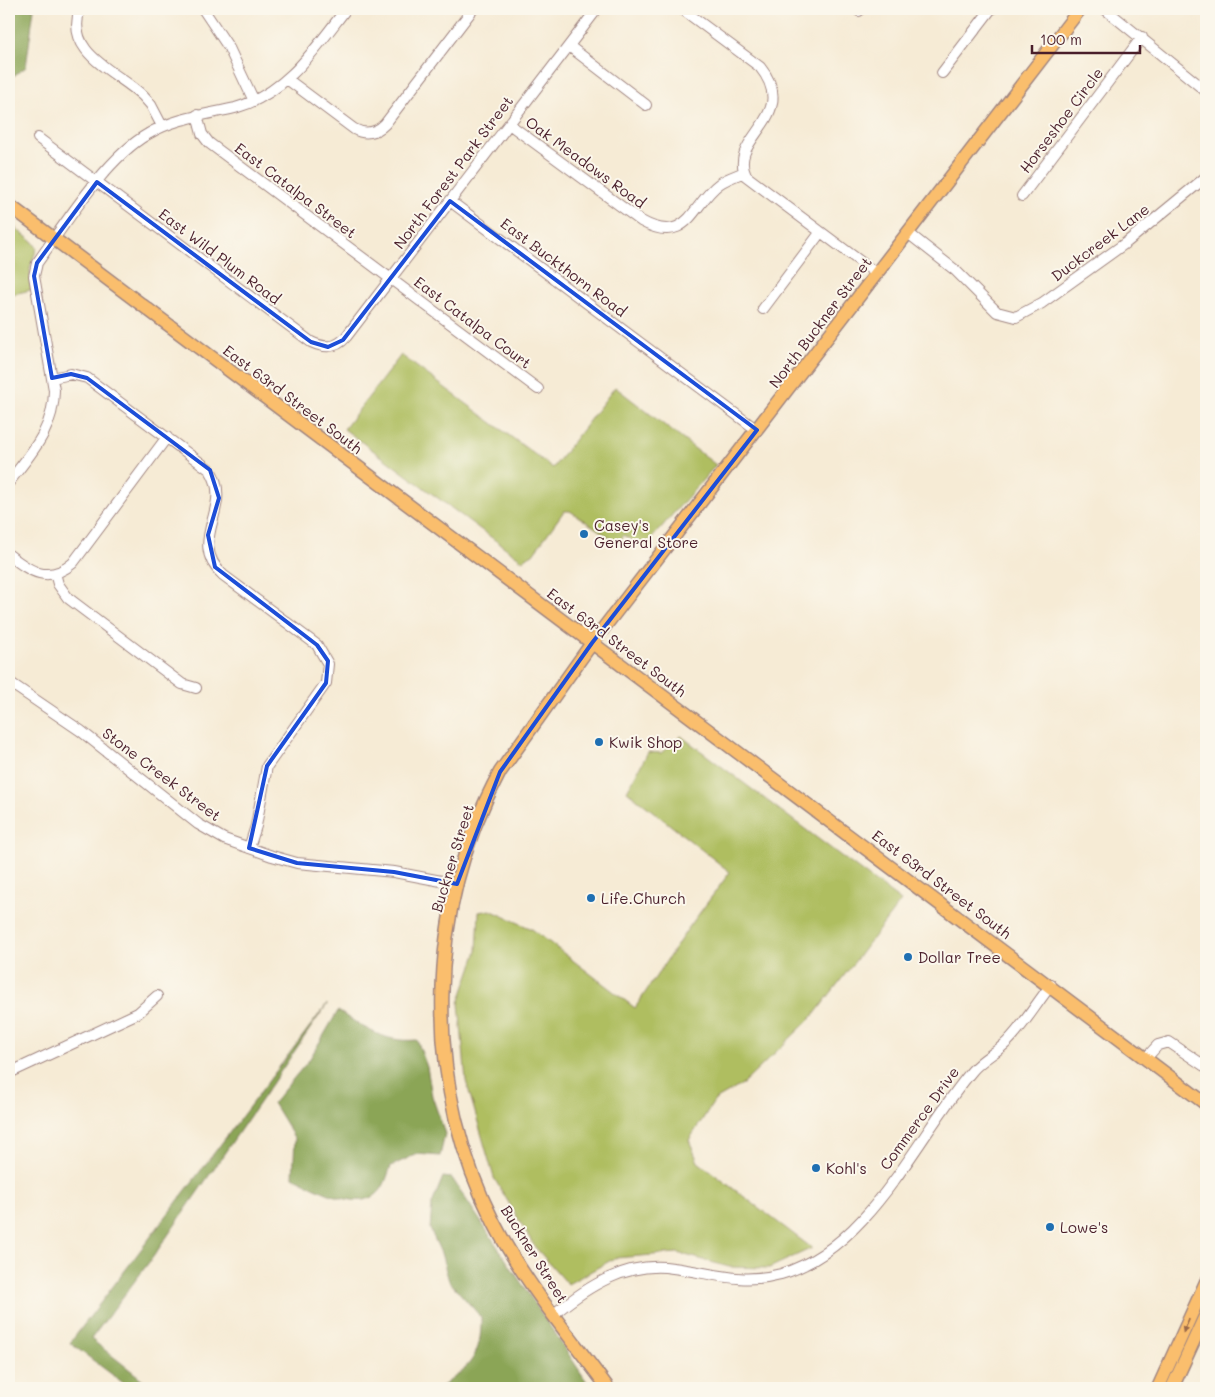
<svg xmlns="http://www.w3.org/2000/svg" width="1215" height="1397" viewBox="0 0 1215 1397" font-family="Mali,sans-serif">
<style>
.green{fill:#afbe60;stroke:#7c6e46}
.forest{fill:#8ba556;stroke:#6a6240}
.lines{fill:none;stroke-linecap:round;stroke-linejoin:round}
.minor-casing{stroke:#a08580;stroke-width:12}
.major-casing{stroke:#a08580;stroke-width:15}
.minor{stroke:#fff;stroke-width:10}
.major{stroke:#fabe6d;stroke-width:12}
.rail{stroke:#4a1f2b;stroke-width:2}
.oneway{fill:#996749}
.marked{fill:none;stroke:#1d4ed8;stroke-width:4;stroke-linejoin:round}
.poi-dot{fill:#1f6fb2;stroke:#fbf7ec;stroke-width:2}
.labels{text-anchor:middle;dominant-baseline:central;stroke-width:4;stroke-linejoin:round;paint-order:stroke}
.street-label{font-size:15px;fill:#4a1f2b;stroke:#fbf7ec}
.poi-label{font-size:15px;fill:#4a1f2b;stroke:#fbf7ec;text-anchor:start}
</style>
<rect width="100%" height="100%" fill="#fbf7ec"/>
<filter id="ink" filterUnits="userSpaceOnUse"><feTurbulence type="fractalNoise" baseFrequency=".02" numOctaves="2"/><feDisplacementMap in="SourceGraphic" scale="10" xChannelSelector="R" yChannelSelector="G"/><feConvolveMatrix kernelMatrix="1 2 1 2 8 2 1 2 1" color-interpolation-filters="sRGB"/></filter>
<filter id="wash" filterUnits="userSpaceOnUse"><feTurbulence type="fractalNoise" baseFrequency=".0096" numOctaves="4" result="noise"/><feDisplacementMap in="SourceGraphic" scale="20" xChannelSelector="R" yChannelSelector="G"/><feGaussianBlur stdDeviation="1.12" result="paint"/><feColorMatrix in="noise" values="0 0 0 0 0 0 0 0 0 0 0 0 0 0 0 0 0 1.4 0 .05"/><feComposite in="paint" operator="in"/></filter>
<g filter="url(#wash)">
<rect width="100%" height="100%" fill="#f6ebd5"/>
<path class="green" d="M9,223L33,242L37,248L30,268L31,290L9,295Z
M401,355L553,468L615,387L716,465L644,547L624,535L618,543L570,511H564L533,554L522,560L344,429Z
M681,736L901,901L814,1015L743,1084L715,1100L689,1140L698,1162L812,1248L769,1268L729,1267L678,1253L615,1258L568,1284L535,1247L494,1178L466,1081L459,1003L477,951L479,912L490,910L532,929L635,1008L687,930L730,872L627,791L648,752L661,753Z"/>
<path class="forest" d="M9,9H34L26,67L9,79Z
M327,1004L153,1257L91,1339L153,1388H130L70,1343Z
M338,1011C365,1028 384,1043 417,1040L427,1067L432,1096L445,1134L440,1156L417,1154L391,1166C387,1176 385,1187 377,1194C356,1212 314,1187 293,1177L295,1139L273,1103L309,1060Z
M443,1177L452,1178L591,1388H440C470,1366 482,1357 481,1317L449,1281L441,1253L430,1229L432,1204Z"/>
</g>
<g filter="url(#ink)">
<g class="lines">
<g class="minor-casing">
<path id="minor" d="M80,9C64,54 117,71 143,96L151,105L162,126
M203,9L229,48L254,101
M682,9L760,67C801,118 727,137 746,176L877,274
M1105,9L1206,91
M859,11L861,9
M569,46L646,105
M942,73L991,9
M287,79L354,129C365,135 376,133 385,124L473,9
M197,115L202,134L209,143L538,389
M509,124L641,221C688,247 692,204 719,184C727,178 736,176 744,172
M38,138L311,342C324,348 336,349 346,337L597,9
M1022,196L1142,37
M450,201L757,430
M908,233L955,270L997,312L1016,317L1042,303L1127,242L1206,177
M763,309L820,233
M52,378L71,374L87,378L210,470C235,508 185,540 223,575L317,645L328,664L326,683L267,766L256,826L249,848
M9,482C32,452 54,429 54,390L34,276L37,263C65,224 107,157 148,134C175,118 205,115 235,108C286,94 315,49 346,9
M9,555C31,572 48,584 73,563L167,437
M55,573L58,584L68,598L182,684L196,688
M9,682L81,731L198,824L224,839L272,856L297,863L394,872L457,884
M1147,1057L1158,1045L1169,1042L1206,1067
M9,1073L138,1013L157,996
M554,1314C588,1286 627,1261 673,1268C713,1273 740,1285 781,1274C870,1248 916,1137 972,1071C982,1059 996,1053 1007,1042C1024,1025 1036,1004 1051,985"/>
</g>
<g class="major-casing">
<path id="major" d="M9,205L1206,1104
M608,1388C569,1335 524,1282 494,1223C423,1083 425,911 500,772L592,643L1080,9
M1158,1388L1206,1282
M1172,1388L1206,1314"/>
</g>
<use href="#minor" class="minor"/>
<use href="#major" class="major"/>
<path class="rail" d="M1205,1388L1206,1387"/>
</g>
<defs><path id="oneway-solid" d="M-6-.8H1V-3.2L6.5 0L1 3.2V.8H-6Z" transform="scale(1.25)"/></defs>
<use class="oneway" href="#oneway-solid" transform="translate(1186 1326) rotate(114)"/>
</g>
<path class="marked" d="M97,182L311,342L328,347L343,340L450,201L757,430L592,643L500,772L457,884L394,872L297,863L249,848L267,766L326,683L328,661L317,645L215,567L208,535L219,498L210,470L87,378L71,374L52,378L34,276L37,263Z"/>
<g class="poi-dot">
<circle cx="584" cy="534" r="5"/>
<circle cx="599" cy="742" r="5"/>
<circle cx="591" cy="898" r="5"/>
<circle cx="908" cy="957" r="5"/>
<circle cx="816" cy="1168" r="5"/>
<circle cx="1050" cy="1227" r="5"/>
</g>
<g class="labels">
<g class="street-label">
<text transform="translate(1061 120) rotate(-53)">Horseshoe Circle</text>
<text transform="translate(586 162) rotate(36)">Oak Meadows Road</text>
<text transform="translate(453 172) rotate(-53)">North Forest Park Street</text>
<text transform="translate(296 190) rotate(37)">East Catalpa Street</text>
<text transform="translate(1100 242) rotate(-37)">Duckcreek Lane</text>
<text transform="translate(220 256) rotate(37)">East Wild Plum Road</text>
<text transform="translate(564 267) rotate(37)">East Buckthorn Road</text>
<text transform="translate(473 322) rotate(37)">East Catalpa Court</text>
<text transform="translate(820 322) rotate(-53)">North Buckner Street</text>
<text transform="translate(293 399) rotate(37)">East 63rd Street South</text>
<text transform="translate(617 642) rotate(37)">East 63rd Street South</text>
<text transform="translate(162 774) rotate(37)">Stone Creek Street</text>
<text transform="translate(452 858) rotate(-73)">Buckner Street</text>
<text transform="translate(942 884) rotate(37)">East 63rd Street South</text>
<text transform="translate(919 1118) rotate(-54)">Commerce Drive</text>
<text transform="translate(535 1254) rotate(58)">Buckner Street</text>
</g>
<g class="poi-label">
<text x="594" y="525">Casey's<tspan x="594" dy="17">General Store</tspan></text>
<text x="609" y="742">Kwik Shop</text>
<text x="601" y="898">Life.Church</text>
<text x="918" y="957">Dollar Tree</text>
<text x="826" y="1168">Kohl's</text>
<text x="1060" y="1227">Lowe's</text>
</g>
</g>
<rect width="1215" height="1397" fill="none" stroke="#fbf7ec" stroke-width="30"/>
<path d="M1032 45v8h108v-8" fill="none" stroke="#4a1f2b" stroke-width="2.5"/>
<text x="1040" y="45" font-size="15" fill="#4a1f2b" stroke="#fbf7ec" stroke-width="4" paint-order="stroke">100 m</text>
</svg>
